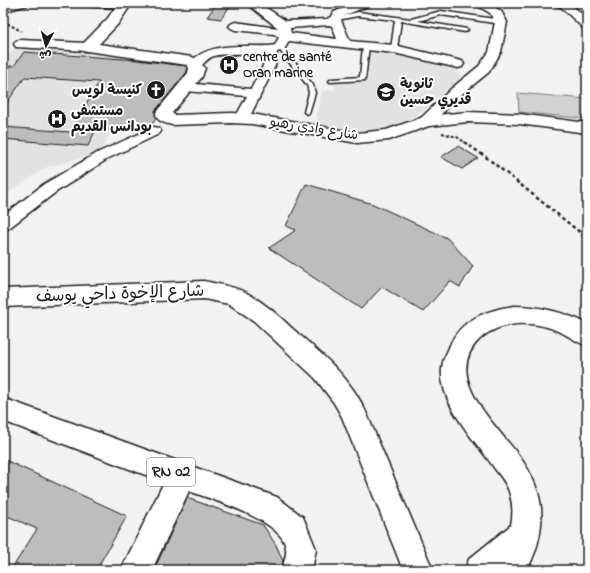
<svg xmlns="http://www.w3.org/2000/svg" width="590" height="573" viewBox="0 0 590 573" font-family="'Indie Flower','Playpen Sans Arabic',sans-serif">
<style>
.built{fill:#e2e2e2}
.green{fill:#d2d2d2;stroke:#777}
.building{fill:#bdbdbd;stroke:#1c1c1c}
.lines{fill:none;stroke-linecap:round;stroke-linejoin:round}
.lane-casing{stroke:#1c1c1c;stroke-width:3}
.street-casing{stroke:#1c1c1c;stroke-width:3}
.secondary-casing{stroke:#1c1c1c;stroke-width:3}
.primary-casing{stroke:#1c1c1c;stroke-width:3}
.path-far1{stroke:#1c1c1c;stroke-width:2;stroke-dasharray:3 2;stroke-linecap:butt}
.path{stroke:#1c1c1c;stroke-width:2.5;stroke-dasharray:3.5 3;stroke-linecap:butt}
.lane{fill:#fff;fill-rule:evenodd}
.street{fill:#fff;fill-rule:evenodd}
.secondary{fill:#fff;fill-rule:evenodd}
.primary{fill:#fff;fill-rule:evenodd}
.labels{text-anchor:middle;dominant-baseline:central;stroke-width:4;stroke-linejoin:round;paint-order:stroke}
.far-poi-label{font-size:14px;font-weight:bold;fill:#1c1c1c;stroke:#fff;text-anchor:start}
.far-street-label{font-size:14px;fill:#1c1c1c;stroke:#fff}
.shield{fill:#fff;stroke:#606060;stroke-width:1}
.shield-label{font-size:16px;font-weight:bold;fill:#1c1c1c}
.street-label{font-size:17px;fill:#1c1c1c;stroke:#fff}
</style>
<rect width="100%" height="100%" fill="#f2f2f2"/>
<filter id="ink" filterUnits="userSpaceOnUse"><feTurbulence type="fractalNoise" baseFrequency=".025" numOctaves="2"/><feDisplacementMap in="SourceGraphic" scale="8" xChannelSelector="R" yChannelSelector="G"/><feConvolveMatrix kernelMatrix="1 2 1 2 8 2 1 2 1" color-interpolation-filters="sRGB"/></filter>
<g filter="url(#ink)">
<path class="built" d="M15,48L129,55L162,60L115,107L105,130H111L101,152L45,168L3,196V64Z
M370,49L389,51L457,68L463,81L449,93L398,127L372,133L315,124L322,91L335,89L332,83L368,81Z"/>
<path class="green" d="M518,93L587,99V119L519,112Z"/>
<path class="building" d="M217,3H232L221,19L207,17Z
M24,52L137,60L186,66L187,68V72L155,111L156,119L153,123L111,130L96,129L88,146L3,139V127L70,132L99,82L25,77L3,108V75L10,66H14Z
M458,146L478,158L462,169L441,157Z
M306,184L373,204L447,238L473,266L460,287L450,281L423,312L382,287L361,309L269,248L296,230L286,226Z
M3,459L127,516L96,570H11L37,529L3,514Z
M187,498L263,525L276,545L283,561L281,570H154Z"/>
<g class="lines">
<g class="lane-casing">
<path id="lane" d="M441,11L501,20L504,22L501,24L441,15L418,21L467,29L468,30L465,32L401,21L397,49L394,51L391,49L395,20L358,16L337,20L334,18L358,12L411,19Z
M366,44L369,46L365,80L330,82L329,81L332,79L360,77L363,46Z
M278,46H282L313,85L315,93L309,113L307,114L304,112L309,93L307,85L278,48Z"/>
</g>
<g class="street-casing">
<path id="street" d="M11,3H29L27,5L3,12V5Z
M75,3H128L130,5L124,8L81,6Z
M246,3H259L286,21L327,19L332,16L334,12L356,3H372L370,5L343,16L341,20L350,41L394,45L462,61L464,64L462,67L458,68L394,53L289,41L284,50L277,52L275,66L249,118L247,121L242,122L237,121L235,118L247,96L185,91L180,90L178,87L180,84L185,83L251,89L263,66L264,54C252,54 224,53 214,56C204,59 202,71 191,68L189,65C205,41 244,47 270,46L275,45L279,37L274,34L235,30L231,28L229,26L231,24L235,22L278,28ZM329,25L332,26L337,39L291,33L290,28Z
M473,3H488L501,11L507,22L501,52L489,72L462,94L431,124L426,125L421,124L419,121L421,118L452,88L479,66L489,52L495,22L490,13Z
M553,3H570L587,19V30L583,28L561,7L555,5Z
M20,40L87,43L91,44L93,47L91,50L87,51L16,47L14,44L16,41Z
M154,127L159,128L161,131L159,134L109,158L56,192L9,228L3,230V216L44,184L99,152Z"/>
</g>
<g class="secondary-casing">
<path id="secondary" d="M118,3H132L118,24L99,44L192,57L197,59L205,68L202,77L172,113L175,115L231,113L252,114L357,133L386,130L426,116L468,112L519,114L587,123V133L519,124L468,122L429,126L389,140L357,143L252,124L231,123L172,125C164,123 155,121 156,112L188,73L189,68L187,65L87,51L82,50L80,47L108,18Z
M204,281C217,284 233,286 245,292C264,302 279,316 294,330C322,354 350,377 366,412L433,570H403L342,417L334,403L315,378L254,321L229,304L204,299L3,307V289Z
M514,306C540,306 563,312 586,323L587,346C577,342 569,336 560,332C536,320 500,320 480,339C438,379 504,431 524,463C530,472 535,483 538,493C546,518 539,548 527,570H465L469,559L511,525C513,515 513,505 510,495C508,485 501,477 495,469C476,441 434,400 443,362C444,357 448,351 450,345C461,319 487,310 514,306Z"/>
</g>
<g class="primary-casing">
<path id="primary" d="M3,398L277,497L303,517L316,549L312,570H282C283,564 287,555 286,549C284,520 212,500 189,491L152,570H121L164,482L3,421Z"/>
</g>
<path class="path-far1" d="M3,21L21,31
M442,133L457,137L466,143"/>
<path class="path" d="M464,142L486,157L587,238"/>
<use href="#lane" class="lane"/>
<use href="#street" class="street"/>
<use href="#secondary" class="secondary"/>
<use href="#primary" class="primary"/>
</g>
</g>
<defs>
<g id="hospital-disc" transform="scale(1)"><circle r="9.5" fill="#1c1c1c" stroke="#fff"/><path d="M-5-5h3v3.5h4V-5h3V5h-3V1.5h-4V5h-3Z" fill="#fff"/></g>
<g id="church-disc" transform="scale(1)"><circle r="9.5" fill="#1c1c1c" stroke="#fff"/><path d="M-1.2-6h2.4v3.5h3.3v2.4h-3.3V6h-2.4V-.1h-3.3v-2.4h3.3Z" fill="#fff"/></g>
<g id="school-disc" transform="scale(1)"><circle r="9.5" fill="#1c1c1c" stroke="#fff"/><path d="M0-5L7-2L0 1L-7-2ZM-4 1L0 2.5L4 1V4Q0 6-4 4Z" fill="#fff"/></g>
</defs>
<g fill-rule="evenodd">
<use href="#hospital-disc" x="229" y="65"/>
<use href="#church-disc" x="156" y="90"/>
<use href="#school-disc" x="386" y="92"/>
<use href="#hospital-disc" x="57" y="119"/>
</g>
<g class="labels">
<g class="far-poi-label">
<text x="243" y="57">centre de santé<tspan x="243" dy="16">Oran marine</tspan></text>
<text x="400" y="84">ثانوية<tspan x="400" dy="16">قديري حسين</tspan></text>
<text x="142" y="90" text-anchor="end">كنيسة لويس</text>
<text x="71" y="111">مستشفى<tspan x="71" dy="16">بودانس القديم</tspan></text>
</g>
<g class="far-street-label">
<text transform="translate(314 129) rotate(9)">شارع وادي رهيو</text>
</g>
<rect class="shield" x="147" y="458" width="48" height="28" rx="3"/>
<g class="shield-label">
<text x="171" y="472">RN 02</text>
</g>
<g class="street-label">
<text transform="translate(120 294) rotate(-2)">شارع الإخوة داحي يوسف</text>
</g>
</g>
<rect width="590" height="573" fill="none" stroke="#fff" stroke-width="16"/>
<rect x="8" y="8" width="574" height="557" fill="none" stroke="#1c1c1c" stroke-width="1.5" filter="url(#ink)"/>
<g transform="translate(46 46) rotate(186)" stroke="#ffffff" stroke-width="3" paint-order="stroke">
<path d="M0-3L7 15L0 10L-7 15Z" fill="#1c1c1c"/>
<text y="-6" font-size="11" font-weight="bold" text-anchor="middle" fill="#1c1c1c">ش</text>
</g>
</svg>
